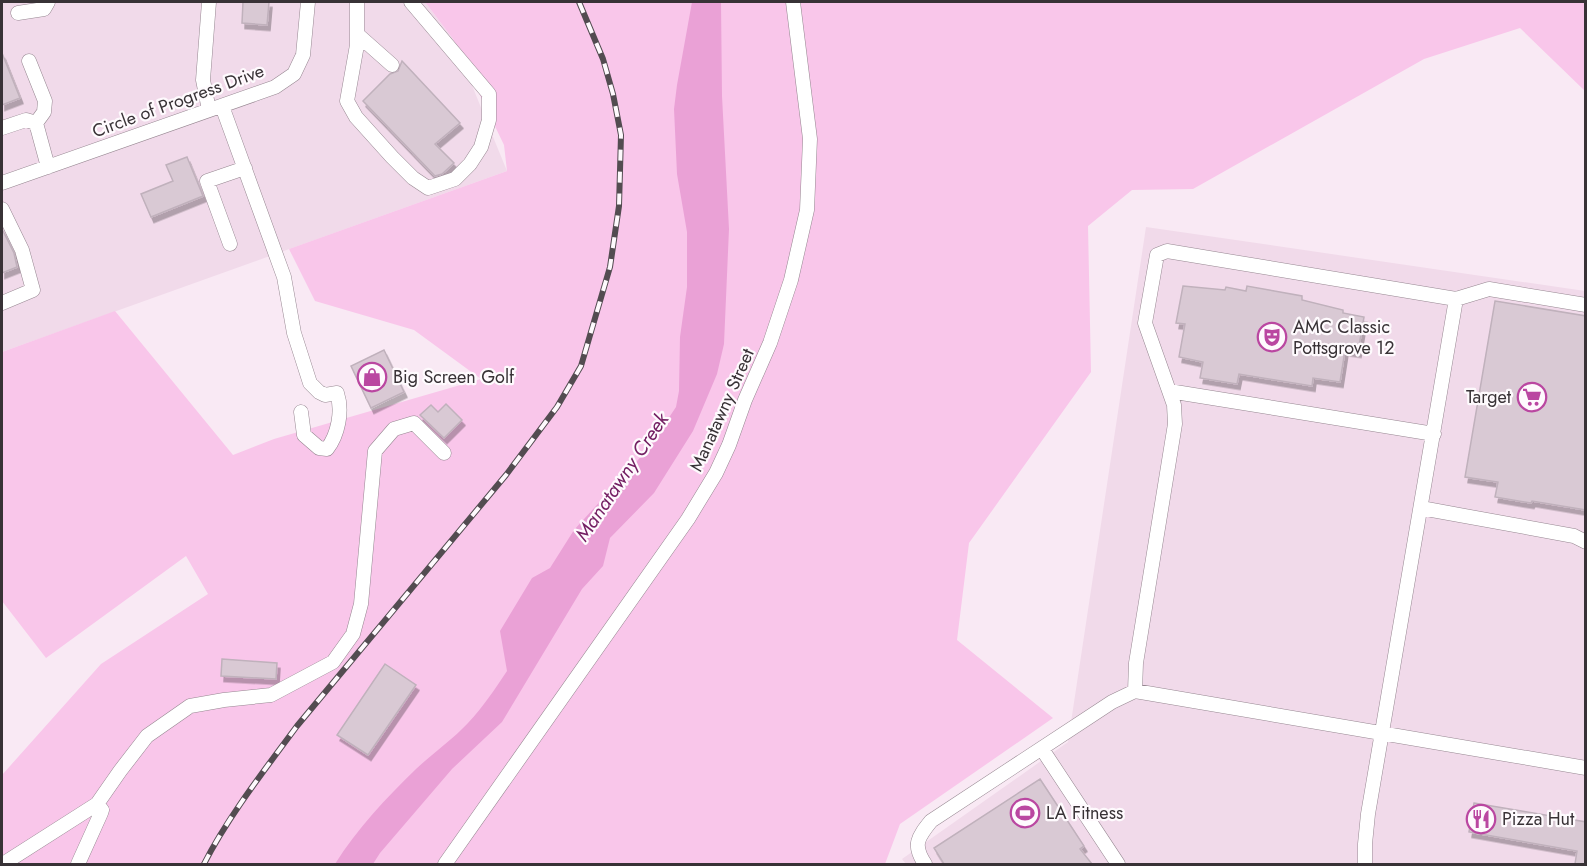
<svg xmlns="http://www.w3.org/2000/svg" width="1587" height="866" viewBox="0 0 1587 866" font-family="Jost,sans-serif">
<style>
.built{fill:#f1daea}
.green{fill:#f9c6ea}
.water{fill:#eaa1d6}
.building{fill:#d9c9d4;stroke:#c0b1bc;stroke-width:1.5;filter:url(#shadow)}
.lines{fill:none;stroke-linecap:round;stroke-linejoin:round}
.minor-casing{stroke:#968791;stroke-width:15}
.minor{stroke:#fff;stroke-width:14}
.rail-casing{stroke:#534c51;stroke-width:6}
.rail{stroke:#fefafd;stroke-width:4;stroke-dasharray:11;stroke-linecap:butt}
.labels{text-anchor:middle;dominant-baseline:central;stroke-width:4.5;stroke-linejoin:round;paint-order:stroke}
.street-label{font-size:18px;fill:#383236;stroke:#fefafd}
.poi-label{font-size:18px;fill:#383236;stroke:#fefafd;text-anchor:start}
.water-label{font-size:20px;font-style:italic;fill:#742063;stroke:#fefafd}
</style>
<defs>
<filter id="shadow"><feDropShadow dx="3" dy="5.5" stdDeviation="0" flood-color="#0004"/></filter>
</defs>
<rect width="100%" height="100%" fill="#f9e9f4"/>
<path class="built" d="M2,2H425L453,39L507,171L2,352Z
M1146,227L1585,291V864H906L902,859L1068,742Z"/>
<path class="green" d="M425,2H1585V91L1520,28L1424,59L1193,189L1132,190L1088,226L1091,372L969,543L957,640L1053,718L900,824L885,864H2V775L101,664L208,594L186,556L46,658L2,601V352L115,311L233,455L274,439L481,379L414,330L315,301L289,249L507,171L504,145L453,39Z"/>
<path class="water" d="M692,2H721L722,96L729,229L724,344L717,374L693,431L654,493L610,538L603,566L582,589L502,722L452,769L380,853L373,864H335C357,829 386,798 416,769C433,753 452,740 468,723C483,707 495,689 507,671L500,631L532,578L550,568L574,530L648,449L676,407L679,391L680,337L687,287V232L677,174L674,109L677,85Z"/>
<path class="building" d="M243,2H269L267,25L242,23Z
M2,53L20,98L2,105Z
M402,61L460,123L435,144L454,163L442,174L435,176L363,101L390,74L398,71Z
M187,157L203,196L151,217L141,194L173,181L166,165Z
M2,229L14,253L17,267L2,273Z
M1183,286L1225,290L1226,287L1246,291L1247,286L1302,296V300L1343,310V313L1364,317L1358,352L1345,350L1340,382L1313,378L1312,386L1239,374L1237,384L1200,378L1203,362L1179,357L1185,324L1176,323Z
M1495,301L1586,316V510L1532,501L1531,503L1495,497L1498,482L1465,477Z
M384,350L404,392L371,408L351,366Z
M446,404L462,420L444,438L420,415L431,405L438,412Z
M222,659L277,663L276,679L221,676Z
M385,664L416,685L368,755L337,735Z
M1040,779L1084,846L1080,849L1092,864H944L934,848Z
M1474,803L1586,822V864H1575L1577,851L1469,832Z"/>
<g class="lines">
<g class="minor-casing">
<path id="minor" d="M357,2V45L347,101L356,117L392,157L413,178L428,188L455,179L470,164L481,147L489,120V94L411,2
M18,13L44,9L48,2
M357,34L392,65
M29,61L45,101L44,112L36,123
M222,106L284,277L294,333L310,383L319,392L325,395L337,393C343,411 338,435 327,449L319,448L304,435L301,412
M209,110L203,80L209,2
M2,128L26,120L36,123L48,167
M2,183L275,87L294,74L303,55L308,2
M2,209L22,250L33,290L2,303
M230,244L207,181L245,168
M1456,299L1489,289L1586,305
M1169,391L1434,434
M1421,508L1574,536L1586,542
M1135,691L1136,663L1175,424L1174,405L1145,323L1157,255L1167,251L1456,299L1368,814L1365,844V864
M1042,749L1118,864
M3,864L97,804L120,771L147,736L190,706L224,700L271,695L333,662L353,634L361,604L375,451L394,429L414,423L444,453
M78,864L101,813L102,810L97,804
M445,864L688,519L716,473L729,445L745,400L770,343L791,280L807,210L810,139L793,2
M925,864C912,845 918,837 931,821L1112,702L1135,691L1586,768"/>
</g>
<use href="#minor" class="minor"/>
<g class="rail-casing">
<path id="rail" d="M204,864C227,818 266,768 297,726L506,475L557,407L581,366L610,267L619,206L621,135L613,94L603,59L579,2"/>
</g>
<use href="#rail" class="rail"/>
</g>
<defs>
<g id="theatre-ring" transform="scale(1.5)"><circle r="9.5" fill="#fefafd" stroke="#ba47a1" stroke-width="1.5"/><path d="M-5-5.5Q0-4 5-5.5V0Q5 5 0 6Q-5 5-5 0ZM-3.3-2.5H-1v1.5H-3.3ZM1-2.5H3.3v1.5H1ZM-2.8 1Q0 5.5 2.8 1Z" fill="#ba47a1"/></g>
<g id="shop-ring" transform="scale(1.5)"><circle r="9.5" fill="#fefafd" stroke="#ba47a1" stroke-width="1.5"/><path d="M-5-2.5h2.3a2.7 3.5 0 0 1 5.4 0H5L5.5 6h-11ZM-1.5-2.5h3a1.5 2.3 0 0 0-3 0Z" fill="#ba47a1"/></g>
<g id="supermarket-ring" transform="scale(1.5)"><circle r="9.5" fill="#fefafd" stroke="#ba47a1" stroke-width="1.5"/><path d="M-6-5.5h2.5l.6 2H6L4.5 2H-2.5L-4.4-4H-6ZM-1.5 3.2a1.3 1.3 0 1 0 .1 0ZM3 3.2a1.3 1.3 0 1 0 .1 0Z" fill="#ba47a1"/></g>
<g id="stadium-ring" transform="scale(1.5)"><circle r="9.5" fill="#fefafd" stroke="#ba47a1" stroke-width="1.5"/><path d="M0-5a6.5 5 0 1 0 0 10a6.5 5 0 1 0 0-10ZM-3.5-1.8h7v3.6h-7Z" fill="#ba47a1"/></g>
<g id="restaurant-ring" transform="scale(1.5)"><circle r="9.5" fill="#fefafd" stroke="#ba47a1" stroke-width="1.5"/><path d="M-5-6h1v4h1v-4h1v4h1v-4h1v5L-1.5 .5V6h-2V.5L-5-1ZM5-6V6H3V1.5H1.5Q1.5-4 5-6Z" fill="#ba47a1"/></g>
</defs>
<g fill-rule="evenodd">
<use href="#theatre-ring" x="1272" y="337"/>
<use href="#shop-ring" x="372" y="377"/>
<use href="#supermarket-ring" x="1532" y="397"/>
<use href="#stadium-ring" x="1025" y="813"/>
<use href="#restaurant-ring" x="1481" y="819"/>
</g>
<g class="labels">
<g class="street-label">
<text transform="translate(178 101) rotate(-20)">Circle of Progress Drive</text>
<text transform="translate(722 410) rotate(-66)">Manatawny Street</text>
</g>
<g class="poi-label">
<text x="1293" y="327">AMC Classic<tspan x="1293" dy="21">Pottsgrove 12</tspan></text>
<text x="393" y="377">Big Screen Golf</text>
<text x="1511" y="397" text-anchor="end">Target</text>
<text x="1046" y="813">LA Fitness</text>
<text x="1502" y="819">Pizza Hut</text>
</g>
<g class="water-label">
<text transform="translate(622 477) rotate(-56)">Manatawny Creek</text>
</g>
</g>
<rect width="1587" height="866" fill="none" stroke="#383236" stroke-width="6"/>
</svg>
